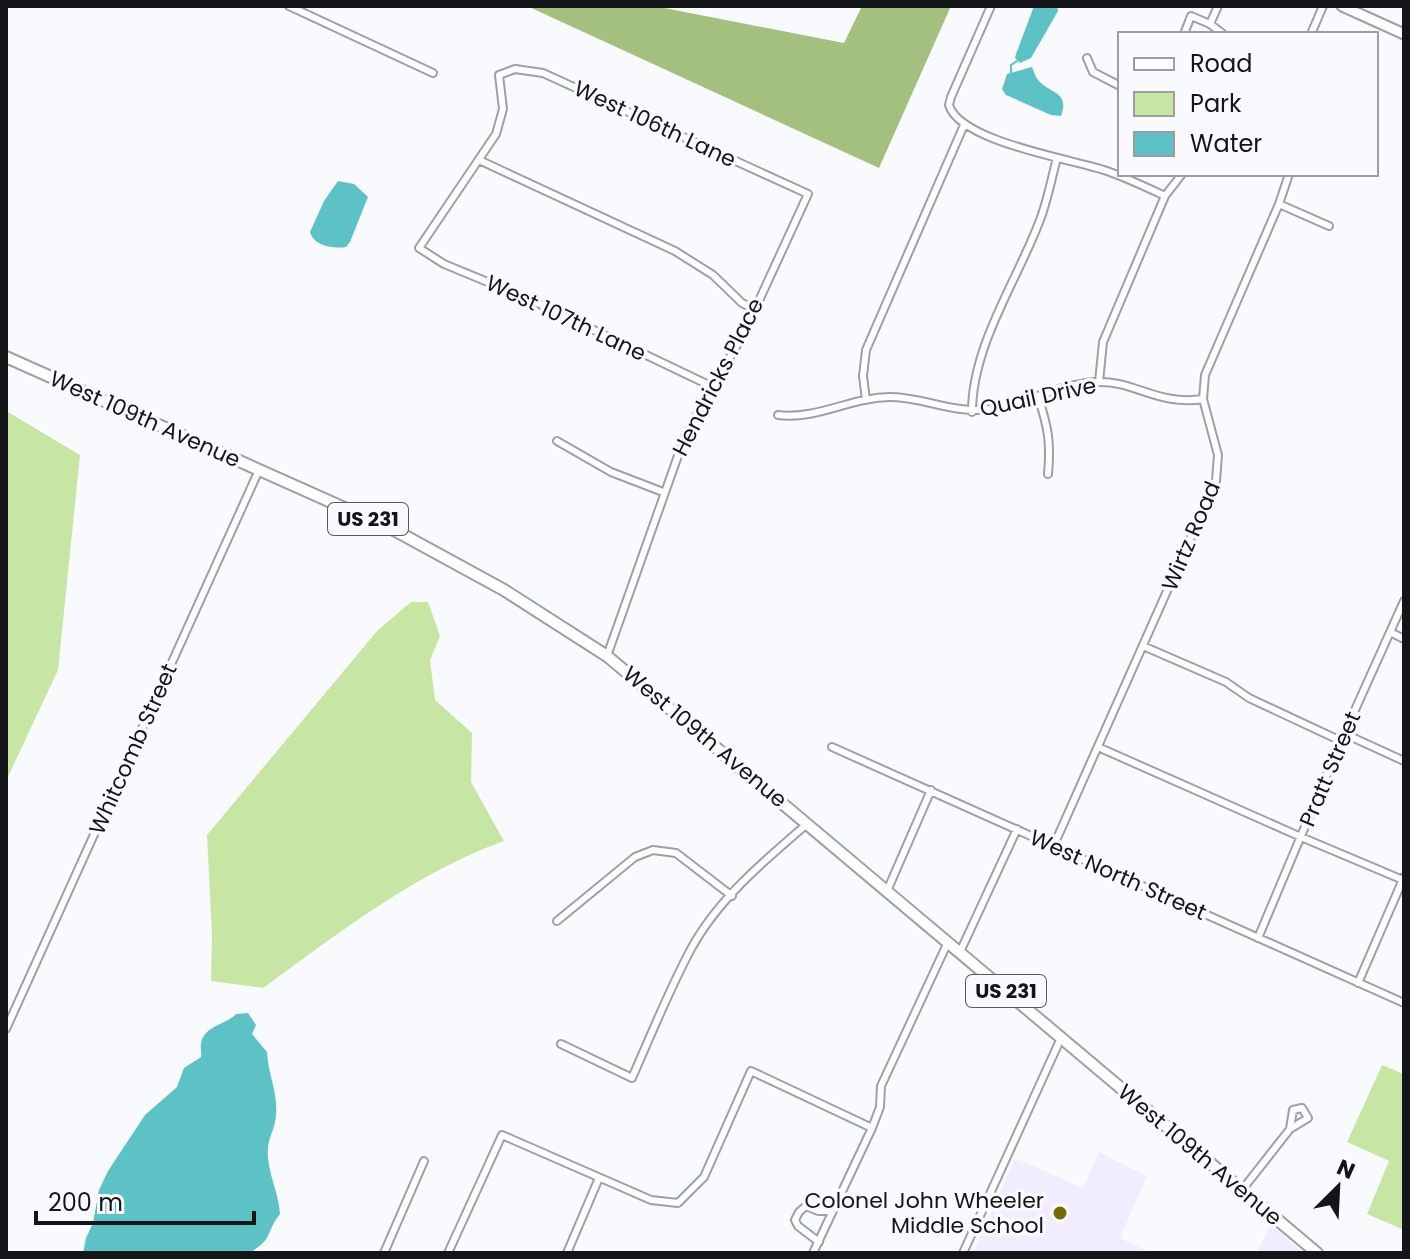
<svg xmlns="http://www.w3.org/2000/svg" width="1410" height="1259" viewBox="0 0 1410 1259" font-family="Poppins,sans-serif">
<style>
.education{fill:#f1edff}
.green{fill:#c7e6a4}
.forest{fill:#a3c07f}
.water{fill:#5cc2c5}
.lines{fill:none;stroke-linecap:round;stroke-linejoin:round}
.stream{stroke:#5cc2c5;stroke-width:2}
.street-casing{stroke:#9da0aa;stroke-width:10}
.secondary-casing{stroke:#9da0aa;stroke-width:13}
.primary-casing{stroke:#9da0aa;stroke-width:14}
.street{stroke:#fff;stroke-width:6}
.secondary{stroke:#fff;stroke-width:9}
.primary{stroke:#fff;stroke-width:10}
.poi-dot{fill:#746b05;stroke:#f8fafe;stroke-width:3}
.labels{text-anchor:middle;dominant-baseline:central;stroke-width:7;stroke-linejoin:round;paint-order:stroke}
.shield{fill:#f8fafe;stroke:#585a5e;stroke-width:2}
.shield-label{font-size:20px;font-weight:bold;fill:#141519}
.street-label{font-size:22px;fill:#141519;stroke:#f8fafe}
.poi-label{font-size:22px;fill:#141519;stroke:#f8fafe;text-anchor:end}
</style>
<rect width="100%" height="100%" fill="#f8fafe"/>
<path class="education" d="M1099,1152L1147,1176L1120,1238L1151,1253H973L1015,1158L1083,1188Z
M1270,1224L1303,1253H1257Z"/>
<path class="green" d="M6,411L80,455L58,670L6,781Z
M411,602H428L440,636L430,660L435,700L472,733L471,782L504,841C415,873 339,933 263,988L211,981L212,935L207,835L377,631Z
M1382,1065L1404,1074V1230L1367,1214L1389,1161L1347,1142Z"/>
<path class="forest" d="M527,6H654L844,43L862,6H951L879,168Z"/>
<path class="water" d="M1034,6H1057L1058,11L1031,58L1020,63L1015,58L1016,54Z
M1032,67C1034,72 1035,76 1038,80C1050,94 1070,91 1061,116L1051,115L1006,95L1002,89L1007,74Z
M338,181L354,184L368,197L350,242L346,247C333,249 314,246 310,232L324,201Z
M248,1013L256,1025L252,1034L267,1052C268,1074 278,1092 276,1115C275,1132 266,1138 268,1158C270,1178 279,1195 280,1214C265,1233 274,1239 249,1253H83L86,1238L93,1223L99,1190L108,1171L145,1115L177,1087L184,1068L201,1057C202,1053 200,1048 201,1044C204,1025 226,1025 236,1014Z"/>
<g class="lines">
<path class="stream" d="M1011,73V65L1017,61"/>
<g class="street-casing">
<path id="street" d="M289,6L433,73
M991,6L951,97L949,105C960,142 1072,159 1107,171C1127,178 1146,187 1165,196
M1210,24L1218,6
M1184,34L1191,16L1210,24L1223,34
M1311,34L1323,6
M1087,58L1093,72L1120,86
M479,160L675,251L713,275L742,303L754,309
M1279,204L1329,226
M1099,382L1103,342L1165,196L1182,174
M1038,397C1048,426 1051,443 1048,474
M866,400L863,376L866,350L964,125
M972,412C972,347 1015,284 1038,225C1047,204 1051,180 1057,158
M778,415C819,420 853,396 892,397C926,398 955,414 989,409C1025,404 1059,384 1096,382C1134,380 1157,406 1203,399
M557,441L611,472L663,492
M1390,632L1404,639
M1143,646L1226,682L1249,698L1341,741
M607,656L685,436L745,331L808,194L543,73L515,69L499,75L503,109L496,134L419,248L444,264L529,299L713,387
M1345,734L1404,761
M832,747L1404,1003
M1098,747L1301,837L1403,880
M1054,845L1216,481L1218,455L1203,399L1205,375L1279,204L1289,174
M887,891L931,790
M557,921L635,857L653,850L676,853L732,896
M1258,938L1341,741L1404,601
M960,952L1017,829
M1358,983L1404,877
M6,1029L259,470
M561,1044L632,1078C651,1035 669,990 691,949C718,899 765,860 807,824
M1242,1190L1290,1129L1308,1118L1302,1108L1293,1110L1290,1129
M819,1242L798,1226L795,1220L799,1212L806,1206L818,1211H832
M384,1253L424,1161
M448,1253L502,1135L651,1200L678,1203L704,1177L751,1071L872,1128
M567,1253L599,1178
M813,1253L872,1128L880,1107L881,1086L948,942
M963,1253L1061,1038"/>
</g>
<g class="secondary-casing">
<path id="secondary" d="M1342,6L1404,34"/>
</g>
<g class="primary-casing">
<path id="primary" d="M6,357L396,531L504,590L607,656L1317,1253"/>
</g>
<use href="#street" class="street"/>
<use href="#secondary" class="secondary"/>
<use href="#primary" class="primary"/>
</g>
<circle class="poi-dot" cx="1060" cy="1213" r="8"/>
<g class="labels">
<g class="shield">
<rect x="328" y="503" width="80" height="32" rx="6"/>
<rect x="966" y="975" width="80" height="32" rx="6"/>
</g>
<g class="shield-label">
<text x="368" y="519">US 231</text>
<text x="1006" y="991">US 231</text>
</g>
<g class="street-label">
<text transform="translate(655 124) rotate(25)">West 106th Lane</text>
<text transform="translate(566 318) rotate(25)">West 107th Lane</text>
<text transform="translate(718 377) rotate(-63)">Hendricks Place</text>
<text transform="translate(1038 397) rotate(-12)">Quail Drive</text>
<text transform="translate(145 419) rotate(24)">West 109th Avenue</text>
<text transform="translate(1191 536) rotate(-67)">Wirtz Road</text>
<text transform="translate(705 737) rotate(40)">West 109th Avenue</text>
<text transform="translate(133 749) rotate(-66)">Whitcomb Street</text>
<text transform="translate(1330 769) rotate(-67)">Pratt Street</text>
<text transform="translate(1118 875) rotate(24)">West North Street</text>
<text transform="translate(1200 1155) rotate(40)">West 109th Avenue</text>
</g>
<g class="poi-label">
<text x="1044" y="1200">Colonel John Wheeler<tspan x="1044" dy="25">Middle School</tspan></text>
</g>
</g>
<rect width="1410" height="1259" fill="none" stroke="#141519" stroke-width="16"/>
<rect x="1118" y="32" width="260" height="144" fill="#f8fafe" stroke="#9d9ea2" stroke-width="2"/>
<rect x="1134" y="58" width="40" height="12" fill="#ffffff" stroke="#9d9ea2" stroke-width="2"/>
<text x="1190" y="72" font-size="24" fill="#141519">Road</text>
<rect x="1134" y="92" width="40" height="24" fill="#c7e6a4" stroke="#9d9ea2" stroke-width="2"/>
<text x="1190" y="112" font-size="24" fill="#141519">Park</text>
<rect x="1134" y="132" width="40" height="24" fill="#5cc2c5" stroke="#9d9ea2" stroke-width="2"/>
<text x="1190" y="152" font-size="24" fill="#141519">Water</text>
<g transform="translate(1338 1187) rotate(24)" stroke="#f8fafe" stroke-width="6" paint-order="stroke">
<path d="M0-6L14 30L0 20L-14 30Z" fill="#141519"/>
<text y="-12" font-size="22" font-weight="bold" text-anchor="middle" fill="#141519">N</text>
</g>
<path d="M36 1211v12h218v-12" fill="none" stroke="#141519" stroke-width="4"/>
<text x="48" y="1211" font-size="24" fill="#141519" stroke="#f8fafe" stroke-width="6" paint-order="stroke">200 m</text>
</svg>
